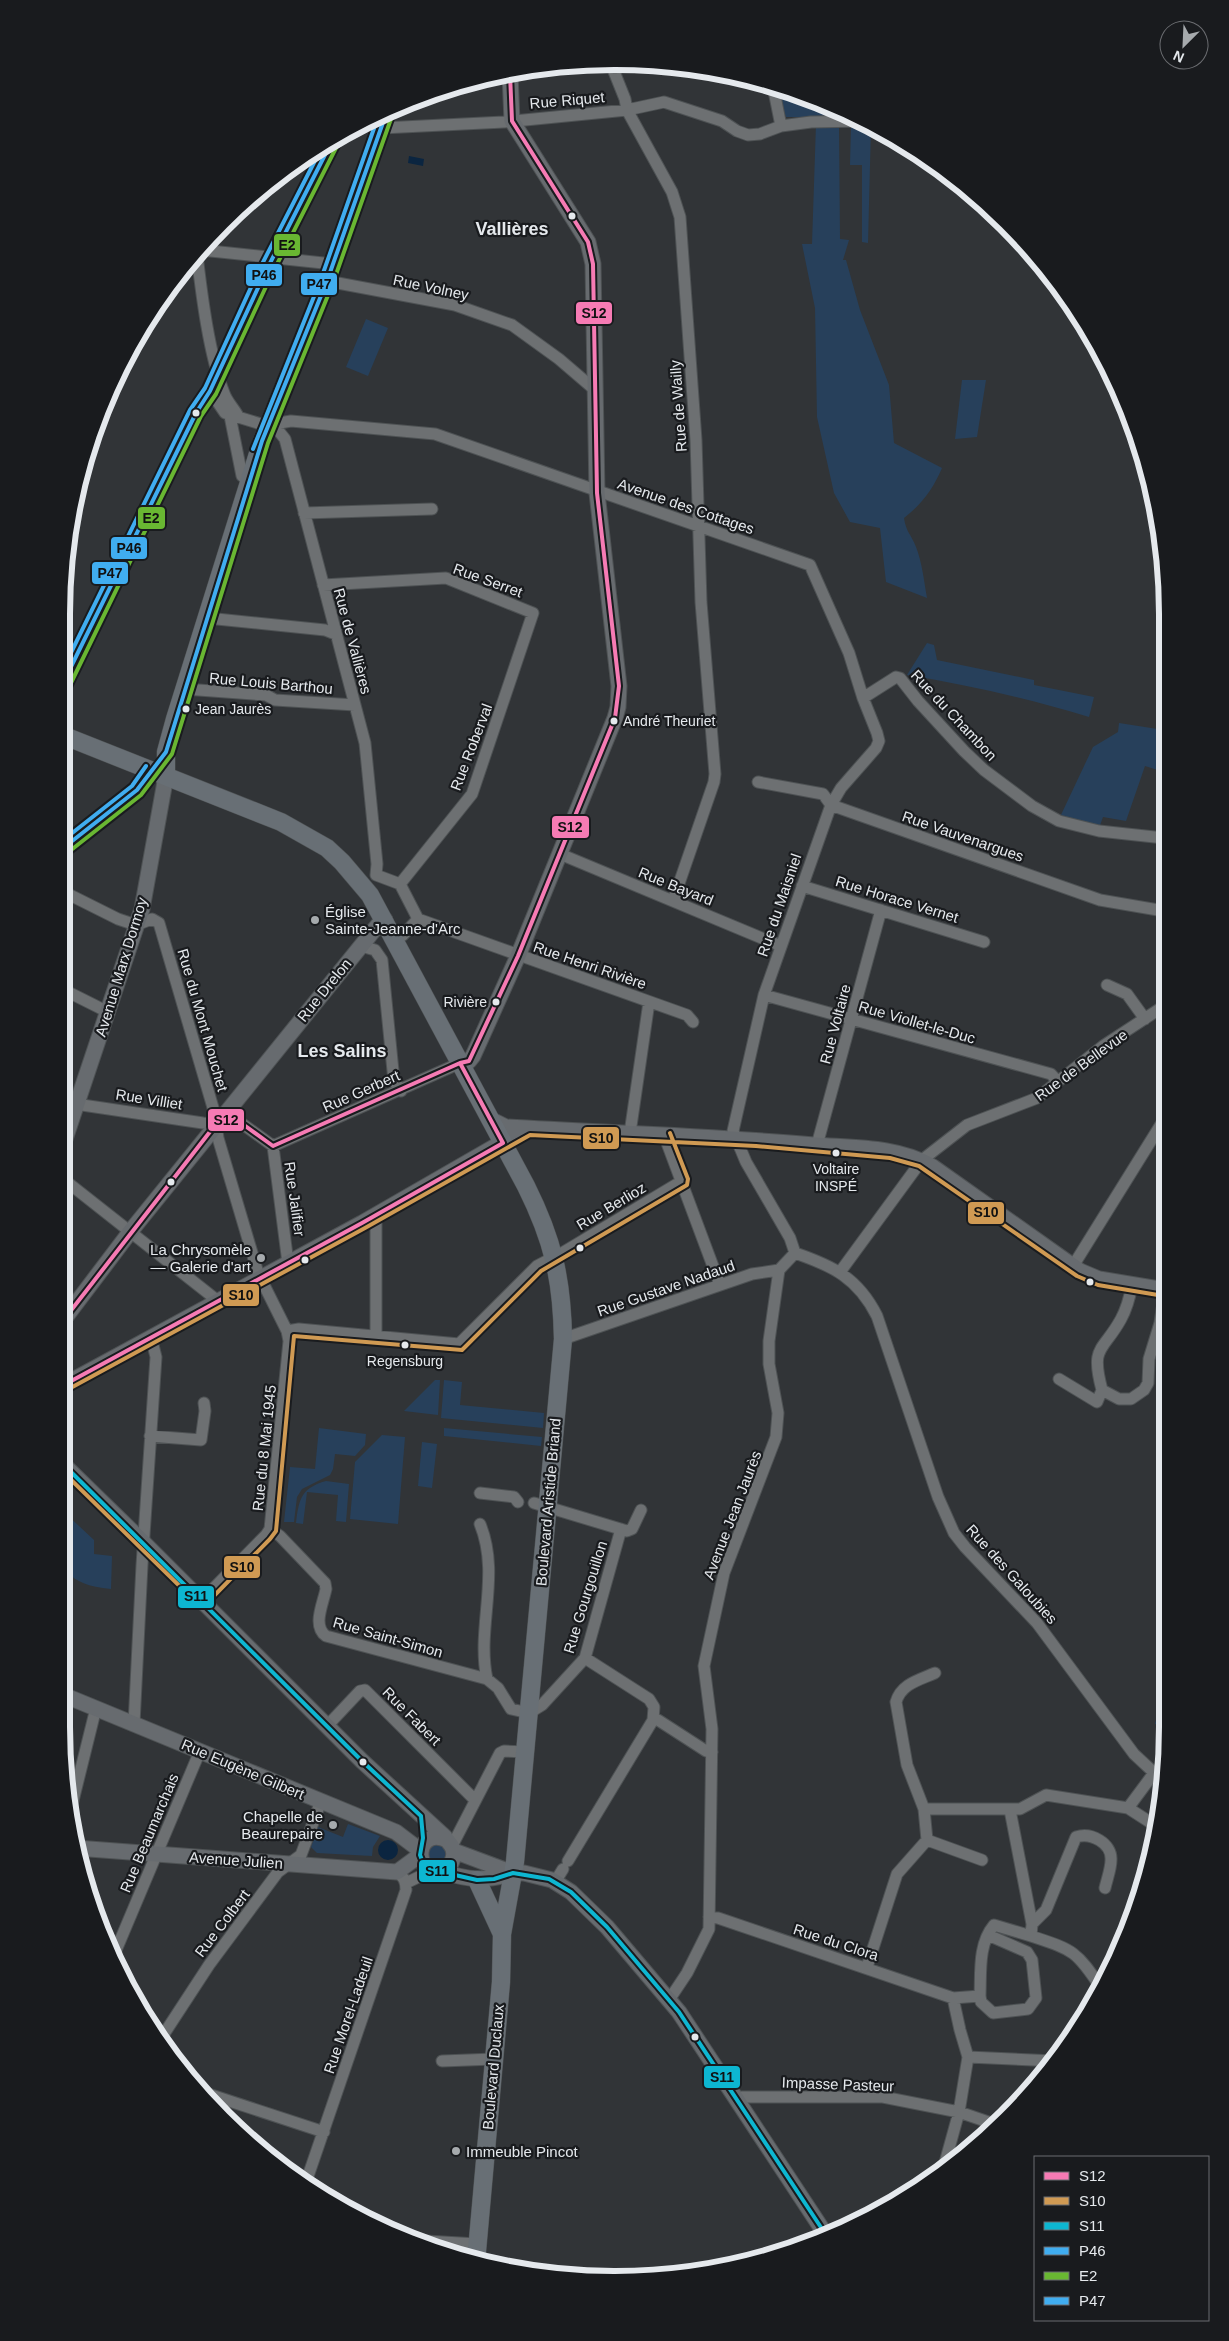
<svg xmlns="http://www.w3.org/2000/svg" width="1229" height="2341" viewBox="0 0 1229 2341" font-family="Arial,sans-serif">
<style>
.green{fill:#27405b}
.water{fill:#0b2540}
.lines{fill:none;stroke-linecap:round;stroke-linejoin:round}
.street-casing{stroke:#4e5254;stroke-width:13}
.secondary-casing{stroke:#4e5254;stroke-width:17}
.primary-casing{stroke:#4e5254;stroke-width:19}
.street{stroke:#6d7072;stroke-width:11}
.secondary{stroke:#676b6f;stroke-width:15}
.primary{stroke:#686f75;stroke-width:18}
.bus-1-casing{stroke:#191b1e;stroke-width:8}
.bus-2-casing{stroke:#191b1e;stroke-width:8}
.bus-3-casing{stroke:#191b1e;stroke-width:8}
.bus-4-casing{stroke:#191b1e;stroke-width:8}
.bus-5-casing{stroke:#191b1e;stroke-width:8}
.bus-6-casing{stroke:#191b1e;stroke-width:8}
.bus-1{stroke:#f67bb4;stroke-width:4}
.bus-2{stroke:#d09a53;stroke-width:4}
.bus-3{stroke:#0db6d1;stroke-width:4}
.bus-4{stroke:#40adf0;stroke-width:4}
.bus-5{stroke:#69b732;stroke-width:4}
.bus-6{stroke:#40adf0;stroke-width:4}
.bus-dot{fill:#e5e9ed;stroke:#191b1e;stroke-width:2}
.poi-dot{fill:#a6aaad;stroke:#191b1e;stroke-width:2}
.labels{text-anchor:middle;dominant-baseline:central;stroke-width:4.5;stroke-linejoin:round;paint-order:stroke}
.bus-label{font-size:14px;fill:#e5e9ed;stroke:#191b1e;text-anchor:start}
.street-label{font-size:15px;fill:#e5e9ed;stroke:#191b1e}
.poi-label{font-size:15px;fill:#e5e9ed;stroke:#191b1e;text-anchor:start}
.quarter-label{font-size:18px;font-weight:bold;fill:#e5e9ed;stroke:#191b1e}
.rim{fill:none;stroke:#e5e9ed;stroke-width:6}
.line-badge{stroke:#191b1e;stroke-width:2}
.pale-badge-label{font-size:14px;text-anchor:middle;font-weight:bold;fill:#111}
</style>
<rect width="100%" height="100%" fill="#313437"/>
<path class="green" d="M775,87L846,113L848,117H786Z
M816,124H839L840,239L849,240L843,260H846L860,310L889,385L894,443L942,468C933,489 922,504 904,518C906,532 911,534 916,547C922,562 924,581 927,598L886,582L880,528L850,522L834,493L817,417L815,308L802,244H812Z
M851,125L871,126L868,243L862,242V165H850Z
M366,319L388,328L368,376L346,367Z
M962,380H986L977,437L955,439Z
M927,643L934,645L937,660L1034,680V685L1094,697L1089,717C1029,699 969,685 907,675Z
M1119,723L1164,730V772L1145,766L1126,821L1103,817L1099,828L1060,817L1093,747L1118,732Z
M435,1380H440L438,1415L404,1411Z
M444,1380L462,1382L460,1405L544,1413L543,1428L441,1418Z
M319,1428L366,1434L365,1445L355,1456L335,1454L333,1469L330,1475L302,1489L297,1497L294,1522H284L290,1467L315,1469Z
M444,1428L542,1437L541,1446L444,1436Z
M382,1435L405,1437L398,1524L350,1519L355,1462Z
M422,1442L437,1444L432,1488L418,1486Z
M326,1481L349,1484L346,1522L336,1521L338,1495L307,1492L303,1524L296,1523C299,1499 301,1488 326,1481Z
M61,1512H64L94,1540V1554L112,1556L111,1589C54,1583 61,1559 61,1512Z
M244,1563L248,1567L220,1595L216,1591Z
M1166,1680V1727L1155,1724Z
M348,1824L380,1836L373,1847L372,1856L317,1853L311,1847L318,1827L343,1837Z
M428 1854a9 9 0 1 1 18 0a9 9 0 1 1-18 0Z"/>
<path class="water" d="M409,156L424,159L423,166L408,163Z
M378 1850a10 10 0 1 1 20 0a10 10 0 1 1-20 0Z"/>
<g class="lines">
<g class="street-casing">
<path id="street" d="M611,64L625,99L627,110L672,192L680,217L696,440L701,602L715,774L714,782L673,901
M773,86L781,126
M382,128L504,122L627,110L664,102L722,121L737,131L748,135L760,134L781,126L811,122L864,121
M201,250L333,264
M197,255C202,297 209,354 224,393C227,402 234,408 238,416
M327,281L455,305L512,325L559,359L594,389
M210,391L225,413L277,429L285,439L365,743L377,864L376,875
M230,416L242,476L250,480
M268,425L291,421L435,434L810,565L849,653L863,698L877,733L879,741L876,748L841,788L831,805L764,995L733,1131L746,1162L790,1238L795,1253L779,1270L769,1341V1364L778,1413L776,1437L724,1573L704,1666L712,1729L709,1929L687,1973L669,2000
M304,513L432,509
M323,585L446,578L533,613L472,794L400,884
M207,618L325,630L335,634
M185,689L266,695L275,700L355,705
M863,698L896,677L900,678L918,701L964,751L984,770L1032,806L1059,821L1099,831L1164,838
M758,782L823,794L831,805L1100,900L1164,911
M62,849L137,790L151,770
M560,854L781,946
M376,875L400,884L418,919
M802,886L984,942
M62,891L118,919L136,925L152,919L159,923L214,1111L218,1138L258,1273L287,1331L289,1341L270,1529L266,1535L202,1600
M418,919L687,1015L693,1022
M395,939L403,935L418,919
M361,946L375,950L382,960L394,1081L401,1091
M1107,985L1127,994L1145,1019
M62,989L108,1012
M764,995L1051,1074L1058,1082
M62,1102L203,1123L216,1124L229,1119L237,1120L273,1146L288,1263
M630,1133L649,1002
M664,1135L720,1285
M817,1145L881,910
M273,1146L460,1063
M62,1178L218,1301
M376,1215V1337
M795,1253C833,1266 858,1278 877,1316L938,1497L954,1533L965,1547L1037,1623L1134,1754L1163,1781
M1073,1266L1165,1118
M840,1272L922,1160L967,1125L1037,1098L1103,1046L1164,1006
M1132,1285C1130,1296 1127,1308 1121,1319C1103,1352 1090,1345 1102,1390L1119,1399H1131L1144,1390L1148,1383L1149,1359L1160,1323L1165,1290
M287,1331L299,1329L459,1344L537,1266L562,1253L682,1181
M563,1339L752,1274L779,1270
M1059,1379L1097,1402L1102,1390
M150,1436L201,1440L205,1411L204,1403
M480,1493L514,1497L518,1502
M534,1503L627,1531L632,1529L641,1510
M480,1524C501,1575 476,1628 487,1679
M270,1529L280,1536L325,1583L326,1589C323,1604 312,1626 326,1636L487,1679L498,1688L511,1709L529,1713L542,1705L585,1658L621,1529
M653,1720H658L706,1751L712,1752
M134,1724L142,1565L156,1357L151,1337
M328,1725L360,1691L365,1690L475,1800
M1128,1808L1156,1826
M924,1809H1020L1046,1795L1128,1808L1154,1773
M1010,1810L1032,1924L1031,1936C1073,1950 1076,1950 1101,1988
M70,1813L96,1708
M927,1840L982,1860
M452,1846L500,1753L504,1751L525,1752
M568,1861L653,1720L654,1707L649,1699L585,1658
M555,1882L563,1869
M406,1883L433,1870
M709,1917L718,1918L953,1998L980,1996
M1032,1924L1046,1910L1076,1837C1091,1832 1112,1843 1111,1860C1111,1869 1107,1879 1105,1888
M988,1935L1027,1952L1032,1960L1036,1998L1028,2009L993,2013L981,2002L980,1996C981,1972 978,1944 994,1925L1031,1936
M114,1955L200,1751
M867,1967L897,1874L927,1840L924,1809L907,1765L896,1702C901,1684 919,1680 935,1673
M160,2040L209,1965L278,1872L301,1855L321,1801
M968,2057L1055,2061
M442,2061L494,2059
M202,2092L324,2132
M736,2099L742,2097H883L959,2112L997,2125
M943,2170L959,2112L968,2057L960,2030L953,1998
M305,2185L406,1890C406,1881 404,1877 397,1872
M409,2240L477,2244
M735,2265L771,2256"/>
</g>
<g class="secondary-casing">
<path id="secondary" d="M460,1063L469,1061L473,1056L518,956L615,718L618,707L619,686L597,493L593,264L588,242L512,121L510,74
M492,1120L506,1127C609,1133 712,1136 814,1145C853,1148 898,1146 933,1167L1080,1271L1099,1279L1165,1290
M62,1148L142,909L166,776
M62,1322L130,1232L378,925L385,920
M62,1386L362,1223L513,1136
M62,1463L144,1543L362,1761L445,1837C447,1841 450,1843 452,1847C457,1857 450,1870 439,1871C412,1873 416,1826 447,1840
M61,1694L396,1832L421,1851
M76,1848L397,1872L420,1855
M454,1851L513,1873H524L552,1880L571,1892L607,1927L679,2012L826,2235
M440,1871C469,1880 483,1882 513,1873"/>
</g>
<g class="primary-casing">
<path id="primary" d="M62,686L196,413L210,391L264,275L333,139
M62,735L281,822L327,848L342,862L370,895L526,1186C553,1240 562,1279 563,1339L515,1862L502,1934L501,1982L476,2262
M166,776V752L175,719L262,441L327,281L386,114
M477,1880L502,1934"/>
</g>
<use href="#street" class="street"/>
<use href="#secondary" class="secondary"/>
<use href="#primary" class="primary"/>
<g class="bus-1-casing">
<path id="bus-1" d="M62,1322L216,1124L229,1119L237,1120L273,1146L460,1063L469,1061L518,956L615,718L619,686L597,493L593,264L588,242L512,121L510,74
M62,1386L362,1223L503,1143L460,1063"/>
</g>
<g class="bus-2-casing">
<path id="bus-2" d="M65,1391L365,1228L530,1135L756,1146L890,1158L919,1166L1077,1276L1098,1285L1164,1296
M62,1471L198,1604L205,1605L270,1539L276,1531L294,1336L462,1350L541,1271L687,1185L688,1179L670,1133"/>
</g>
<g class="bus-3-casing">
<path id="bus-3" d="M62,1463L362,1761L421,1816L423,1838L420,1855L424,1865L433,1870L477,1880L494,1879L513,1873L549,1879L571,1892L607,1927L679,2012L826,2235"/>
</g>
<g class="bus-4-casing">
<path id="bus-4" d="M62,685L196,413L210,391L264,275L333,139
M62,849L137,790L166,752L262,441L327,281L386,114"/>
</g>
<g class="bus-5-casing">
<path id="bus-5" d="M68,689L201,416L216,394L270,278L339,142
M66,854L141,795L172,754L268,443L333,283L392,116"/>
</g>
<g class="bus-6-casing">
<path id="bus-6" d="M253,449L321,279L378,117
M62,671L190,410L205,388L258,272L322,147
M62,841L132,786L146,766"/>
</g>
<use href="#bus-1" class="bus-1"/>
<use href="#bus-2" class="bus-2"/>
<use href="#bus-3" class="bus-3"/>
<use href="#bus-4" class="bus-4"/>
<use href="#bus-5" class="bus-5"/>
<use href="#bus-6" class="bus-6"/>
</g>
<g class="bus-dot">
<circle cx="572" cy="216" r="4.5"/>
<circle cx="196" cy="413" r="4.5"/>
<circle cx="186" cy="709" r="4.5"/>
<circle cx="614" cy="721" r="4.5"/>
<circle cx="496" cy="1002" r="4.5"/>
<circle cx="836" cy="1153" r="4.5"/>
<circle cx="171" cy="1182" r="4.5"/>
<circle cx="580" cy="1248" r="4.5"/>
<circle cx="305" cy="1260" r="4.5"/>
<circle cx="1090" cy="1282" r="4.5"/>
<circle cx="405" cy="1345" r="4.5"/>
<circle cx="363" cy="1762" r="4.5"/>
<circle cx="695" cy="2037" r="4.5"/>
</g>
<g class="poi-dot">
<circle cx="315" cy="920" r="5"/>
<circle cx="261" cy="1258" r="5"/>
<circle cx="333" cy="1825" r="5"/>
<circle cx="456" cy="2151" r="5"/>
</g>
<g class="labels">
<g class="bus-label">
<text x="195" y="709">Jean Jaurès</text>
<text x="623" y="721">André Theuriet</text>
<text x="487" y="1002" text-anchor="end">Rivière</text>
<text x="836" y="1169" text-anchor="middle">Voltaire<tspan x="836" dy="17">INSPÉ</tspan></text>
<text x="405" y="1361" text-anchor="middle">Regensburg</text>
</g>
<g class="street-label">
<text transform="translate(567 100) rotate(-5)">Rue Riquet</text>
<text transform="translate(431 287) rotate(12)">Rue Volney</text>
<text transform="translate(678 406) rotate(-94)">Rue de Wailly</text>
<text transform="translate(686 506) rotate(19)">Avenue des Cottages</text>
<text transform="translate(488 580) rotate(20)">Rue Serret</text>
<text transform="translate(353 641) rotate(75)">Rue de Vallières</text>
<text transform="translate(271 683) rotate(5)">Rue Louis Barthou</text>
<text transform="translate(954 715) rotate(47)">Rue du Chambon</text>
<text transform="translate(471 747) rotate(-69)">Rue Roberval</text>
<text transform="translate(963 836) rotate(19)">Rue Vauvenargues</text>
<text transform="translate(676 886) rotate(22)">Rue Bayard</text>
<text transform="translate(897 899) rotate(17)">Rue Horace Vernet</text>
<text transform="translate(779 905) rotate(-71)">Rue du Maisniel</text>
<text transform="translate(590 965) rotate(19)">Rue Henri Rivière</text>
<text transform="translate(121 967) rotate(-73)">Avenue Marx Dormoy</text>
<text transform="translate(324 990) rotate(-51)">Rue Drelon</text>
<text transform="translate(203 1020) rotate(74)">Rue du Mont Mouchet</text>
<text transform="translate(917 1022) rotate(16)">Rue Viollet-le-Duc</text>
<text transform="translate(835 1024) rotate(-75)">Rue Voltaire</text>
<text transform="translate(1081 1065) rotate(-36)">Rue de Bellevue</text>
<text transform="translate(361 1091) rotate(-24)">Rue Gerbert</text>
<text transform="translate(149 1099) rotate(9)">Rue Villiet</text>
<text transform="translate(295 1199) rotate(82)">Rue Jalifier</text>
<text transform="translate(611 1206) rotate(-31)">Rue Berlioz</text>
<text transform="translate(666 1288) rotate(-19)">Rue Gustave Nadaud</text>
<text transform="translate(264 1448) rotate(-84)">Rue du 8 Mai 1945</text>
<text transform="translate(548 1502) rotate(-85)">Boulevard Aristide Briand</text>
<text transform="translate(732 1515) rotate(-69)">Avenue Jean Jaurès</text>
<text transform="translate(1012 1574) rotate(48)">Rue des Galoubies</text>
<text transform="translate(585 1597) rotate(-73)">Rue Gourgouillon</text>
<text transform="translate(388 1637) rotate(16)">Rue Saint-Simon</text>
<text transform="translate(412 1716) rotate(45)">Rue Fabert</text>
<text transform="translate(243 1769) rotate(23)">Rue Eugène Gilbert</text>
<text transform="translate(149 1833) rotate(-67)">Rue Beaumarchais</text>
<text transform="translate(236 1860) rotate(4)">Avenue Julien</text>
<text transform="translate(222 1923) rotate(-53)">Rue Colbert</text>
<text transform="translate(836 1942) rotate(18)">Rue du Clora</text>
<text transform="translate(348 2015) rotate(-71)">Rue Morel-Ladeuil</text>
<text transform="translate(493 2067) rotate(-85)">Boulevard Duclaux</text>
<text transform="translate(838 2084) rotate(2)">Impasse Pasteur</text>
</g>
<g class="poi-label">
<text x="325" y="911">Église<tspan x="325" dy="17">Sainte-Jeanne-d'Arc</tspan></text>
<text x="251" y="1249" text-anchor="end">La Chrysomèle<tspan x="251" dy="17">— Galerie d'art</tspan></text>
<text x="323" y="1816" text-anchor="end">Chapelle de<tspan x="323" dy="17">Beaurepaire</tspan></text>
<text x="466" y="2151">Immeuble Pincot</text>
</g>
<g class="quarter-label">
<text x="512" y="229">Vallières</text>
<text x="342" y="1051">Les Salins</text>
</g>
</g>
<path d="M0 0H1229V2341H0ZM614 70H615A544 544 0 0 1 1159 614V1727A544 544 0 0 1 615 2271H614A544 544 0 0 1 70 1727V614A544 544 0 0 1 614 70Z" fill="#191b1e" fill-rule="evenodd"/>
<path class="rim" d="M614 70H615A544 544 0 0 1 1159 614V1727A544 544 0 0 1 615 2271H614A544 544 0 0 1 70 1727V614A544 544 0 0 1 614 70Z"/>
<g class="line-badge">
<rect x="273" y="233" width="28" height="24" rx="5" fill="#69b732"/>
<rect x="245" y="263" width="38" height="24" rx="5" fill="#40adf0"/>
<rect x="300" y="272" width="38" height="24" rx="5" fill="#40adf0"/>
<rect x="575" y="301" width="38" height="24" rx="5" fill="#f67bb4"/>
<rect x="137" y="506" width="29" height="24" rx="5" fill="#69b732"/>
<rect x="110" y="536" width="38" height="24" rx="5" fill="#40adf0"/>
<rect x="91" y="561" width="38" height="24" rx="5" fill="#40adf0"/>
<rect x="551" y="815" width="39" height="24" rx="5" fill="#f67bb4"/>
<rect x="207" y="1108" width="38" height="24" rx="5" fill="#f67bb4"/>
<rect x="582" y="1126" width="38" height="24" rx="5" fill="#d09a53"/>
<rect x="967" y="1201" width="38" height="24" rx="5" fill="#d09a53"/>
<rect x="222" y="1283" width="38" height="24" rx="5" fill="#d09a53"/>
<rect x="223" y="1555" width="38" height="24" rx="5" fill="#d09a53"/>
<rect x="177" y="1585" width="38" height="24" rx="5" fill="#0db6d1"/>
<rect x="418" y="1859" width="38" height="24" rx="5" fill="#0db6d1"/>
<rect x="703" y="2065" width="38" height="24" rx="5" fill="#0db6d1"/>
</g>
<g class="pale-badge-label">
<text x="287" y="250">E2</text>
<text x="264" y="280">P46</text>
<text x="319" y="289">P47</text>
<text x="594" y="318">S12</text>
<text x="151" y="523">E2</text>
<text x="129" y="553">P46</text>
<text x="110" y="578">P47</text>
<text x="570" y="832">S12</text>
<text x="226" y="1125">S12</text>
<text x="601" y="1143">S10</text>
<text x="986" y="1217">S10</text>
<text x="241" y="1300">S10</text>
<text x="242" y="1572">S10</text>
<text x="196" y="1601">S11</text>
<text x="437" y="1876">S11</text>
<text x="722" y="2082">S11</text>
</g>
<rect x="1034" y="2156" width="175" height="165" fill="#191b1e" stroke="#6b6d71"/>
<rect x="1044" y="2172" width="25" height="8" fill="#f67bb4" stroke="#6b6d71"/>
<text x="1079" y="2181" font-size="15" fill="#e5e9ed">S12</text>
<rect x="1044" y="2197" width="25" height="8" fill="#d09a53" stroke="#6b6d71"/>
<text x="1079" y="2206" font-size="15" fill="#e5e9ed">S10</text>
<rect x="1044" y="2222" width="25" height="8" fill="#0db6d1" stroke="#6b6d71"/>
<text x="1079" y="2231" font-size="15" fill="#e5e9ed">S11</text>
<rect x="1044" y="2247" width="25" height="8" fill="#40adf0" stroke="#6b6d71"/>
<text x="1079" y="2256" font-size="15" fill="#e5e9ed">P46</text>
<rect x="1044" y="2272" width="25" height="8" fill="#69b732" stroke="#6b6d71"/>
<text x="1079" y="2281" font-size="15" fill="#e5e9ed">E2</text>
<rect x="1044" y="2297" width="25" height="8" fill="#40adf0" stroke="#6b6d71"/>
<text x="1079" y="2306" font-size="15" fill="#e5e9ed">P47</text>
<g transform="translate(1184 45) rotate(204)"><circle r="24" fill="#191b1e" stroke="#6b6d71"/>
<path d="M0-4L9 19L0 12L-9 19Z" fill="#a6aaad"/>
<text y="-8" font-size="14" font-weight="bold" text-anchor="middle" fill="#e5e9ed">N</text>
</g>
</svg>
